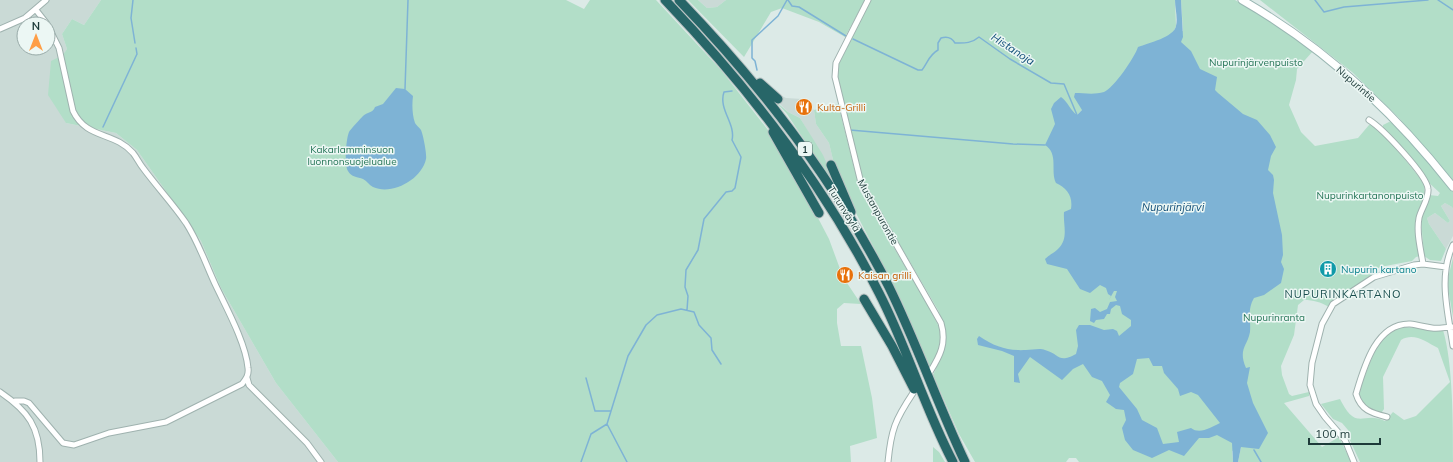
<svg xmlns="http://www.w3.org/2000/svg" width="1453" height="462" viewBox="0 0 1453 462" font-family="Mulish,sans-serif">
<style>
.built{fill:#cadad6;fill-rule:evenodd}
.green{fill:#b2dec8;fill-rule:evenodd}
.water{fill:#7eb3d5;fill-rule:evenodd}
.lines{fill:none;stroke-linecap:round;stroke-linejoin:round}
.stream{stroke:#7eb3d5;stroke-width:1.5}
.street-casing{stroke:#9fb2af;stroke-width:7}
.secondary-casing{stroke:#9ab7b3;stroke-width:9}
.highway-casing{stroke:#bbc4c4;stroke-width:11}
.street{stroke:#fff;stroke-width:5}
.secondary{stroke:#fff;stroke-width:7}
.highway{stroke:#276668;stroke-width:9}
.labels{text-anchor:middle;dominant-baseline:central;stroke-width:3;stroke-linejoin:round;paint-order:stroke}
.shield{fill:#ecf7f4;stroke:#5b7371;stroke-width:1}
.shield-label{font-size:9px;font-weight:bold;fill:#1d3a39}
.park-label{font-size:10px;fill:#247456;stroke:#ecf7f4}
.street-label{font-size:10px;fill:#1d3a39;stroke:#ecf7f4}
.food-label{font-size:10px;fill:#c56008;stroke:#ecf7f4;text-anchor:start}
.culture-label{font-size:10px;fill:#0d838f;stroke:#ecf7f4;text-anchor:start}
.water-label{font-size:11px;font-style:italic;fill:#13507a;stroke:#ecf7f4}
.neighbourhood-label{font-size:11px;letter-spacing:1px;fill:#184d4d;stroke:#ecf7f4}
</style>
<rect width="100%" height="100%" fill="#dceae7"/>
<path class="built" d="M0,0H101L84,25L72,19L62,34L67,49L64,55L66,123L116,133L137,150L201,241L221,288L276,383L338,462H0ZM24,24H48V48H24Z
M698,0H726L717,7L707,8Z
M780,95L786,98L802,99L814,110L816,124L829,143L834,164L828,166L800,118L788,112L777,101Z
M1445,203L1452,207L1453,209V236L1446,249L1429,224L1427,218L1435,213L1448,223L1450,221L1441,206Z"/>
<path class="green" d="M101,0H566L584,9L590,0H656L721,70L768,130L807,197L829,239L843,277L861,304L844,303L837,309V323L841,346H861L872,398L877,438L850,446L851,462H338L276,383L221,288L201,241L137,150L116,133L66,123L48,95L51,61L63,55L67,49L62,34L72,19L84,25Z
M688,0H698L707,8L717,7L726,0H865L845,37L819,22L782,8L771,12L744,57Z
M871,0H1175L1176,26L1174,31H1183L1181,0H1235L1258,13L1313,51L1297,69L1296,80L1289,105L1301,132L1315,146L1358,138L1369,125L1372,124L1387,137L1424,183L1425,196L1418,215L1420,256L1416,257L1412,261L1380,267L1377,269L1378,273L1343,293L1329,307C1320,302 1314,300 1304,300L1298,305L1294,335L1281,366L1282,375L1289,394L1292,396L1309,392V396L1284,403L1322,447L1339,437L1351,462H1238L1241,447L1232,451L1233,462H1079L1076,458H1069L1066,462H975L959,434L933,375C946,348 949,338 938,310L862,180L838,81V65ZM1128,81L1065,127L1082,110Z
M1260,0H1453V181L1399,118L1352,72Z
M773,99L788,112L800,118L823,155L840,194L787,114Z
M838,104L860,191L927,303L940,329V346L936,359L929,368L902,302L857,215L834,164L829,143L816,124L814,110Z
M1389,122L1395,123L1453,191V209L1452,207L1445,203L1441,206L1450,221L1448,223L1435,213L1427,218L1429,224L1446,249L1441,261L1430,260L1424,256L1421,219L1429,195L1438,196L1440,193L1427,181L1383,128V125Z
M1453,258V317L1447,282Z
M1404,327L1443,330C1453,363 1453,423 1453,462H1360L1348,436V430L1342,423L1333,419L1321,404L1340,399C1357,433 1363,410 1385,421L1393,412L1404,420L1416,416L1450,382L1438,348C1426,342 1414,332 1401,340L1383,377L1384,409L1382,412C1370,415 1362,404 1359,394C1360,386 1364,378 1367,370C1375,351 1381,332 1404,327Z
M933,447L939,452L945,462H933Z"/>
<path class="water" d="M1175,0H1181L1183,37L1181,42L1191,51L1200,69L1217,77L1215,90L1218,93L1243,114L1257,120L1270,135L1276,147L1271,156L1268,170L1273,175L1274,180L1273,193L1282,235L1283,255L1281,262L1284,269L1281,283L1264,295L1254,298C1247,310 1251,318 1250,332C1247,347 1238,349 1246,368L1250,367L1247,383L1253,403L1268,433L1259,449L1241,447L1238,462H1233L1232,443L1217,435L1209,438H1199L1184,456L1169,450L1152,458L1133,450L1125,440L1122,428L1126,420L1124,410L1116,409L1106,402L1110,395L1102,381L1092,377L1083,364L1073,369L1062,380L1030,357L1018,374L1020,383L1014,382V356L1002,351L978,345L977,339L979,336C995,347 1008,351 1026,350C1032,350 1040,348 1045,350C1060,354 1058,364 1076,354L1078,346L1076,330L1079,325H1090L1104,330L1113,329L1117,331L1119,336L1131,326V320L1122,314L1120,306L1116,305L1111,309L1110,314H1107L1104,319L1096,320L1094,323L1090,321L1091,309L1095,308L1100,312L1107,309L1110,302L1117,301L1115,297L1117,291H1114L1109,300L1111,296L1108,294L1106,288L1100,285L1090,293L1080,289L1067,269L1047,264L1045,259C1049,255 1054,253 1058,249C1069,238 1063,226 1064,212L1071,209C1073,196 1067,188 1056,183C1050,171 1059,154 1045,145L1055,124L1051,109L1054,103L1061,97C1068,102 1070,110 1077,115L1082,110L1074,97L1075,93C1084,93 1094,95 1104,92C1113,89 1135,57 1138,47C1149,43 1174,37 1176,26C1178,18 1175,8 1175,0ZM1149,358L1153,366H1162L1164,373L1178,389L1180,396L1191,392L1198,395L1220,423C1211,427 1200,435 1191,428L1177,432L1179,442L1163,444L1157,428L1142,420L1137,409L1119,387L1120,383L1133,374L1137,359Z
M396,88L405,89L413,96C412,104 412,114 415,123C416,125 419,127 421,130C423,134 427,154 426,159C422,179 392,196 373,187C369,185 367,181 363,179C358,177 351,177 348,171C344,165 346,139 349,132C350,130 361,118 363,116C367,112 373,113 375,107L383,104Z"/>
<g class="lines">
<path class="stream" d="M133,0L131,18L135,43
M788,0L792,6L799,7L846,36
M1315,0L1324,12L1344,7L1428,0
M1438,0L1453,10
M853,39L918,70H922C928,62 929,55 938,50V43L941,38C947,36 952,38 955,43C963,43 971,44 979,37L1010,59L1051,83L1064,84L1077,115
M757,70L755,61L752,58V40L778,16L787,0
M405,89L408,0
M103,127L137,54L136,48
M850,130L1013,144L1045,145
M687,310L688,296L685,287L686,270L698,250L704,219L726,192L732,191L735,188L741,157L732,140C736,124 718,109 724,92L732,91
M586,378L595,411H611
M607,424L628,356L646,325L657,315L681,309L694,312L699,325L711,338L712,350L721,364
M607,424L627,462
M1254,450L1261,462
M581,462L591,434L607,424"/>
<g class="street-casing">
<path id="street" d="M868,0L836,63L835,77L861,183L941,323C947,343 940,356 930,372
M36,10L47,24
M0,29L25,18L46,0
M1369,120C1382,128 1427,175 1428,189C1429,199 1421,209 1419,218C1416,233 1421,250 1423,264
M1453,245C1438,276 1448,313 1453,346
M247,378L249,385L307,443L321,462
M0,392C28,411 40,427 40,462
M15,401H24L29,403L63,443L74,445L109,433L166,422L242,384C246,379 249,375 248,368C246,344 227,309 216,286C206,265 199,243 186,223C173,204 157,187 143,168C139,163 137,158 133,153C114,131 87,140 73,111L59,48L48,26
M1387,417C1371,413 1361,410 1356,394C1364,367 1376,323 1410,324C1418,325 1425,327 1432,328C1439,329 1446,327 1453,327
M888,462C891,430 895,420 913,393
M1354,462L1345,440L1325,417L1316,404L1310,385L1312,363L1322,324L1333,304L1374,277L1414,265L1423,264L1446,267"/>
</g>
<g class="secondary-casing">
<path id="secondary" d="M1242,0C1324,47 1395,113 1453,187"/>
</g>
<g class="highway-casing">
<path id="highway" d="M665,0C749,88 824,184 879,293C907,347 924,407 953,462
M679,0C762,86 835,181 889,287C917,344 938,405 965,462
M760,83L778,99
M773,132L819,213
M831,165L851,212
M864,299L892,346L914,389"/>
</g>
<use href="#street" class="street"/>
<use href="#secondary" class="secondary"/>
<use href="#highway" class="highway"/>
</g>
<defs>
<g id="restaurant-disc" transform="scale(0.9)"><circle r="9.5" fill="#e8710a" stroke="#ecf7f4"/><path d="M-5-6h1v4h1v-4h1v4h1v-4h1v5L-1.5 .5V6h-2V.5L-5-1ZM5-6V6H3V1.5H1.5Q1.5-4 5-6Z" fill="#fff"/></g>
<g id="building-disc" transform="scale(0.9)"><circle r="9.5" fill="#0f9aa8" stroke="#ecf7f4"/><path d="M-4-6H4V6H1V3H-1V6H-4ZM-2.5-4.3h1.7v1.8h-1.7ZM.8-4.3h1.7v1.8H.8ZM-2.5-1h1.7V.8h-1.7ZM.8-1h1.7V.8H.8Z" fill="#fff"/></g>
</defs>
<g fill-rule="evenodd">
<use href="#restaurant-disc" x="804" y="107"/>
<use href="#building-disc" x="1328" y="269"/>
<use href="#restaurant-disc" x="845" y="275"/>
</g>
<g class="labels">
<rect class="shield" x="798" y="142" width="14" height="14" rx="3"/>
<g class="shield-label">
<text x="805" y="149">1</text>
</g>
<g class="park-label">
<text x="1256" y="62">Nupurinjärvenpuisto</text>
<text x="352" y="149">Kakarlamminsuon<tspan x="352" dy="12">luonnonsuojelualue</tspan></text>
<text x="1370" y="195">Nupurinkartanonpuisto</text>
<text x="1274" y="317">Nupurinranta</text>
</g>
<g class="street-label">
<text transform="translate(1356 84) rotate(41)">Nupurintie</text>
<text transform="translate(844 209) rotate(58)">Turunväylä</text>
<text transform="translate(878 212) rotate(61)">Mustanpurontie</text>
</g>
<g class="food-label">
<text x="817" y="107">Kulta-Grilli</text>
<text x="858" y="275">Kaisan grilli</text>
</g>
<g class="culture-label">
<text x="1341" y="269">Nupurin kartano</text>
</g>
<g class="water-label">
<text transform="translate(1013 49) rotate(33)">Histanoja</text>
<text x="1173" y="207">Nupurinjärvi</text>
</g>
<g class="neighbourhood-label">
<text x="1343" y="294">NUPURINKARTANO</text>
</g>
</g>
<g transform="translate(36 36)"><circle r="19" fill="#ecf7f4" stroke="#99aba9"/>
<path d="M0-3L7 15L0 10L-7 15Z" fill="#fe9e46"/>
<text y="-6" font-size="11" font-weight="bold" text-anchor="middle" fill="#1d3a39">N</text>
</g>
<path d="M1309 438v6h71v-6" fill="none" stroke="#1d3a39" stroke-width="2"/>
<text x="1315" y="438" font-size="12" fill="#1d3a39" stroke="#ecf7f4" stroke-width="3" paint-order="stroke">100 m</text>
</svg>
